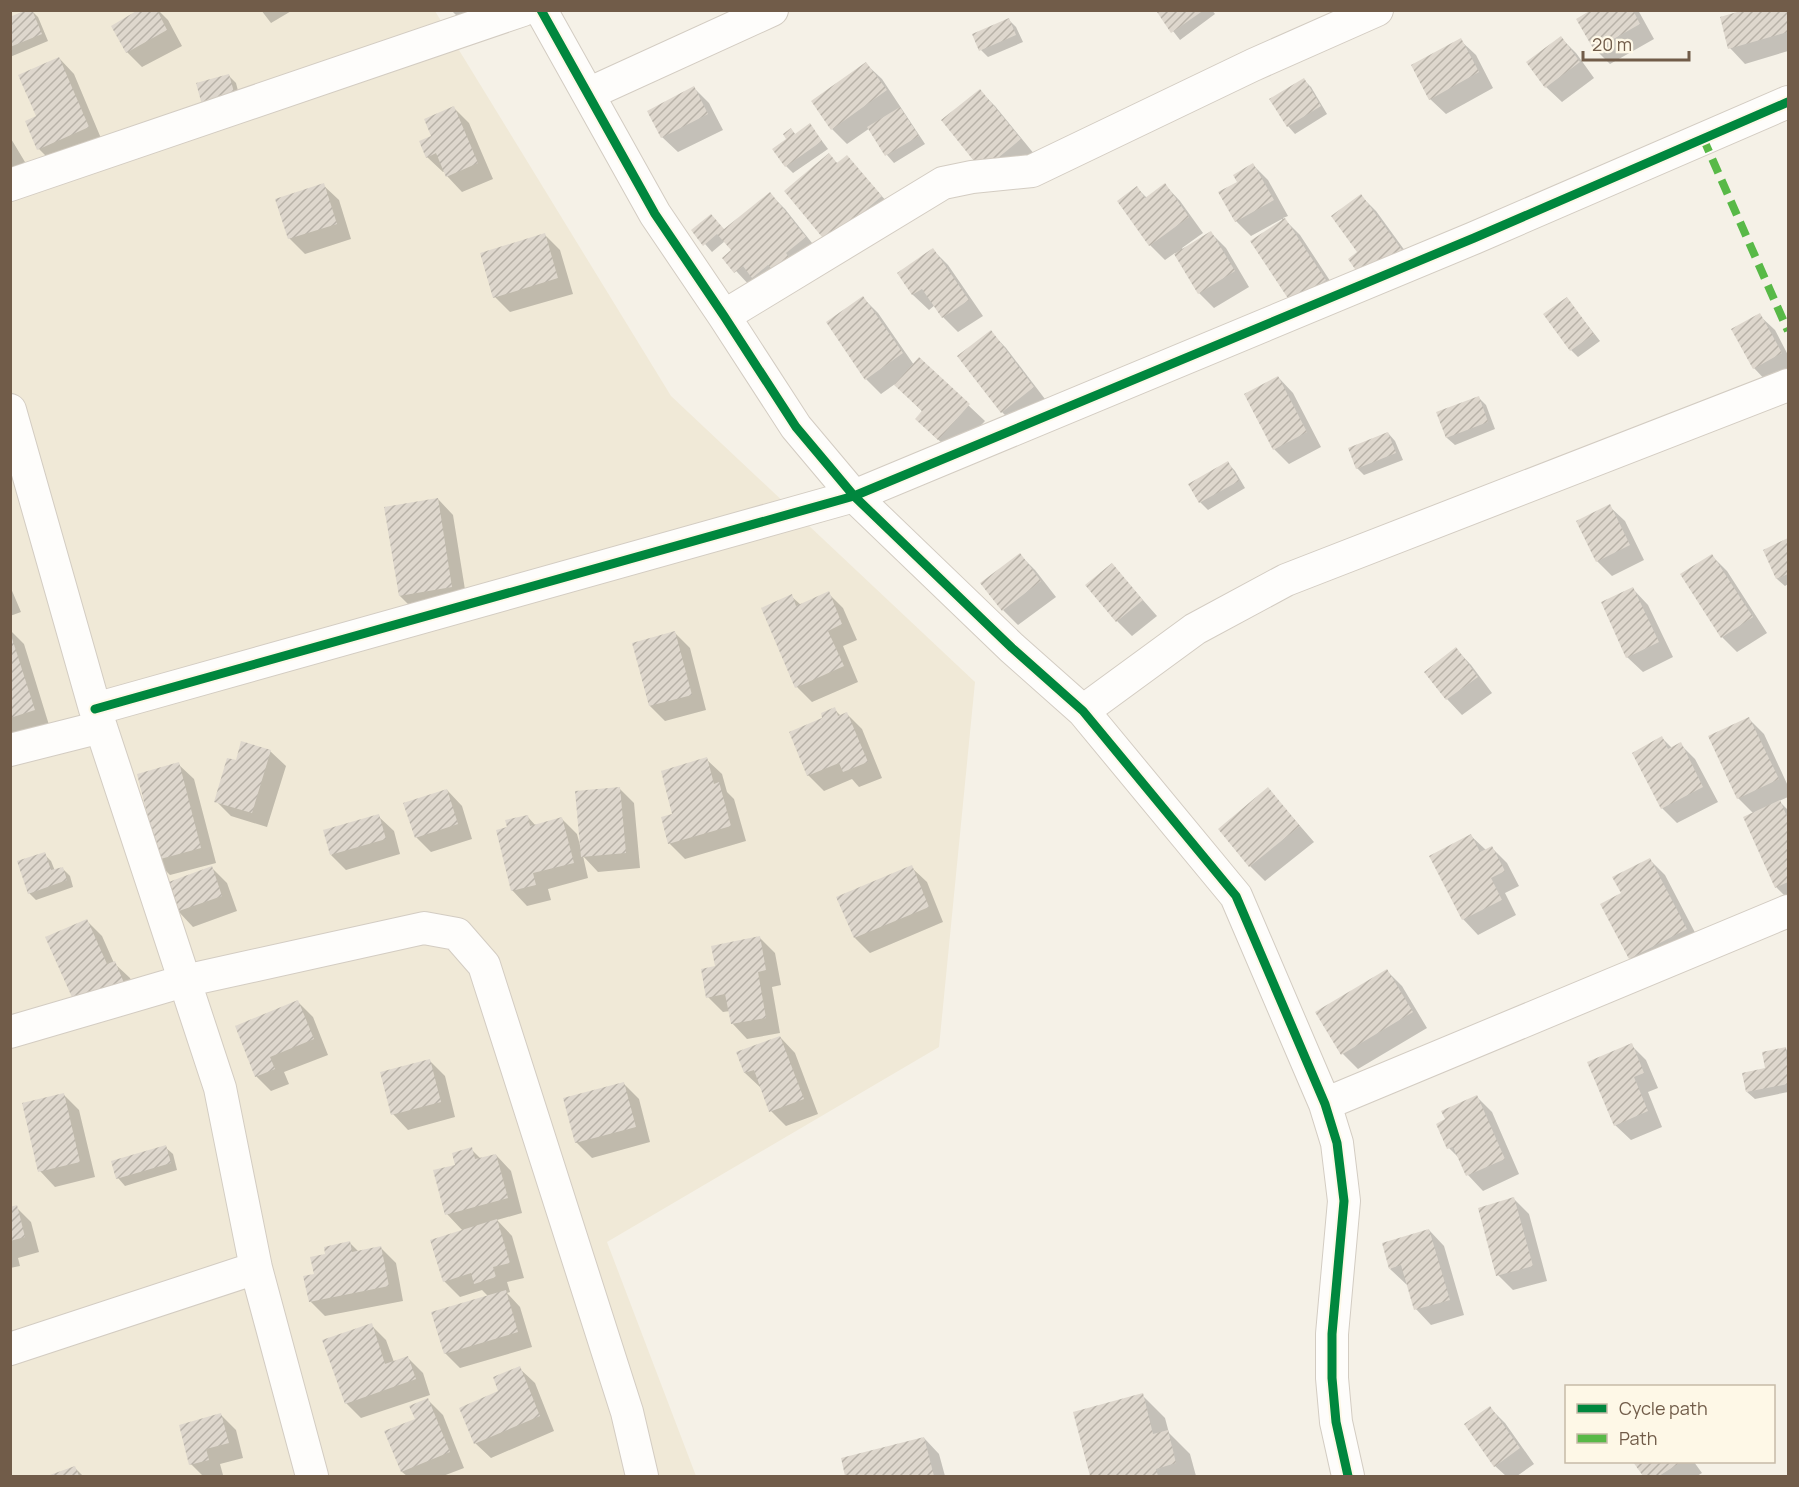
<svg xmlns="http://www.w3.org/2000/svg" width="1799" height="1487" viewBox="0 0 1799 1487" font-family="Manrope,sans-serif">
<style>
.residential{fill:#f0e9d7}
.shadow{fill:#0003}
.building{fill:url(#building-hatch)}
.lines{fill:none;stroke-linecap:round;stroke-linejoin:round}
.street-casing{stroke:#d3ccc2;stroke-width:34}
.street{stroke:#fefdfb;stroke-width:32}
.quiet{stroke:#58b947;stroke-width:8;stroke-dasharray:15 8;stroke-linecap:butt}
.cycleway-casing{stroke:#fef8e7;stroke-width:13}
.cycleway{stroke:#00873e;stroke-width:9}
</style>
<defs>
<pattern id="building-hatch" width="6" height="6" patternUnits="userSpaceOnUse" patternTransform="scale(1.5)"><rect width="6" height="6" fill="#ded7cd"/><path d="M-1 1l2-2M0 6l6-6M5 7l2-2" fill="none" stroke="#b8b2a8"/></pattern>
</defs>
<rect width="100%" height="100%" fill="#f5f1e7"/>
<path class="residential" d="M10,11H435L671,396L975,682L939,1047L607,1242L696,1476H11Z"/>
<path class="shadow" d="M31,10L38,17L48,41L10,57V19Z
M142,10H158L168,20L182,46L142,67L127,52Z
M261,10H293L271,23Z
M451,10H470L458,17Z
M1162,10H1212L1215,14L1180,40L1159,13Z
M1594,10H1638L1654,39L1610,64L1595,49Z
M1749,10H1788V51L1745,64L1730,48Z
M1008,19L1016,27L1023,42L988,57L981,50Z
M1561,38L1576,53L1594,78L1562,102L1546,87L1528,62Z
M1460,40L1476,55L1493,88L1446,114L1430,99Z
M59,58L74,74L103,143L54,164L39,149L38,117Z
M866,64L882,79L925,144L894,163L887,155L870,128L847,144L832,129Z
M228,75L236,83L243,110L198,84Z
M1304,80L1311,87L1327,114L1295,134L1288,126Z
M694,88L709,103L723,130L678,152L662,137Z
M980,91L995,106L1035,155L998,185Z
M454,108L469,123L493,179L462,192L447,176L445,171L443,172L427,157L433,136Z
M810,125L828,149L793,173L786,166L791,130L796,135Z
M10,137L25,162L10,171Z
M847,157L896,212L844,257L838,165Z
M1253,165L1268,180L1288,216L1283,218L1300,235L1340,296L1308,318L1282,219L1251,236L1236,221L1239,183Z
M323,185L339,200L351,239L305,254L289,238Z
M1165,185L1180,201L1203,233L1182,248L1183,250L1211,233L1226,248L1249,287L1214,308L1199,293L1175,253L1165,260L1150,245L1137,188L1147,198Z
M770,194L785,209L820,253L751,287L724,258L733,250L725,241L712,252L693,230L724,231Z
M1361,196L1376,211L1416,266L1360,253Z
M545,235L560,250L573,294L510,312L495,297Z
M933,250L948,265L983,316L958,332L943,317L935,305L929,310L913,295L899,273Z
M863,298L878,313L914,365L919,359L985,421L954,454L932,434L923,412L895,384L881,394L866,379Z
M1567,299L1600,341L1578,357L1571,350Z
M1759,315L1775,330L1788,355V373L1769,384L1754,368Z
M991,332L1006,348L1048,403L1017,427L1002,412Z
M1278,377L1293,393L1321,447L1289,464L1274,449Z
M1479,398L1486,405L1495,429L1455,445L1447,438L1438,413Z
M1388,433L1395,441L1403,460L1364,475L1357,468Z
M1228,463L1235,471L1245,488L1208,510L1200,502L1190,484Z
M438,499L453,515L467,602L415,611L400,596Z
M1609,506L1625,521L1644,560L1612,576L1597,561Z
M1788,540V584L1785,586L1777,579L1765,550Z
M1020,555L1035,570L1056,597L1018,625L1003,610L982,583Z
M1712,556L1727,571L1767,633L1737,652L1722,637Z
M1112,565L1157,616L1132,636L1117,621Z
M10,586L21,612L10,616Z
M1633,589L1648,605L1673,657L1643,672L1627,657Z
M828,593L843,608L857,640L843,646L858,682L812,702L797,687L791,596L801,605Z
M10,630L24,644L49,725L15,736L10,731Z
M675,633L690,648L706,710L665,721L650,706Z
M1456,649L1471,665L1492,693L1462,715L1447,699L1426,672Z
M834,709L841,716L847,714L862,729L882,778L859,787L852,779L824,791L808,775L791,732L824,719Z
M1749,719L1764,734L1788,786V797L1779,801L1788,810V899L1777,888L1745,818L1754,814L1738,798Z
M1662,738L1672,748L1680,744L1695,759L1718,802L1677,823L1662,808Z
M270,751L286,766L267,827L231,816L216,801L237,762Z
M706,759L722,774L727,792L734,799L746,841L685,859L669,843L674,815Z
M178,764L194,779L216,863L170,875L155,860L152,827Z
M619,788L634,803L640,868L598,872L583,856L588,878L548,889L551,900L527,906L512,890L509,828L527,816L536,826L562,819L577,834L580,845H582Z
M1268,789L1314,842L1265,881L1250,866Z
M447,790L462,806L472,839L431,852L416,837Z
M378,816L394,831L400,854L346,870L331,855Z
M1471,836L1486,850L1491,847L1507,863L1519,886L1505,893L1516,915L1478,935L1463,919Z
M44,854L51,861L55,871L62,868L70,876L73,887L36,900L29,893Z
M1649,859L1665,875L1701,944L1646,974L1630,958L1623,894Z
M911,867L927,882L943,922L870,953L855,938L838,898Z
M212,868L227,883L237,911L193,927L178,911Z
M87,921L102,936L114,963L130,978L138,998L76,1003Z
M760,938L775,953L781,985L772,987L780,1033L747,1039L732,1023L730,1011L723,1012L708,997L717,967Z
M1387,971L1402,986L1427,1028L1358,1069L1343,1054L1317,1013Z
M298,1002L313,1017L328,1055L284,1072L289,1084L271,1091L256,1076Z
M780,1037L795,1053L818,1114L786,1126L771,1111L761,1088L745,1073Z
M1631,1045L1646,1060L1658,1088L1648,1092L1662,1127L1631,1140L1615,1125Z
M1786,1049L1788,1052V1092L1755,1099L1747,1092Z
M430,1061L445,1076L455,1117L408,1130L393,1114Z
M623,1083L639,1099L650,1142L592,1158L576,1142Z
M64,1095L79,1110L95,1177L55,1187L40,1171Z
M1477,1097L1492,1112L1519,1174L1483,1191L1468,1175L1461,1160L1449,1148Z
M165,1147L173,1154L177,1170L125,1186L118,1178Z
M471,1149L481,1159L496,1155L511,1171L522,1213L497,1220L512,1236L524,1278L507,1282L510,1292L507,1293L520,1307L532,1347L460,1368L445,1353L488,1296L482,1290L460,1297L444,1281L463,1231L447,1214L457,1166Z
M1514,1199L1529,1214L1547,1281L1513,1290L1498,1275Z
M16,1207L31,1222L39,1252L18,1258L20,1266L10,1268V1209Z
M1429,1230L1444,1246L1464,1315L1431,1325L1416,1309L1408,1283L1406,1284L1390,1269Z
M350,1243L359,1252L381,1248L396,1263L403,1301L325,1316L310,1301L316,1275L326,1255Z
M371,1325L386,1340L394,1362L407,1357L423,1373L430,1395L361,1418L346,1403Z
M519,1368L535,1383L554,1431L491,1458L475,1443L500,1392Z
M1142,1395L1165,1418L1169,1433L1190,1454L1196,1476H1091L1075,1413Z
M428,1400L443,1415L464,1468L443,1476H407L402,1472L386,1432L417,1419Z
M1490,1408L1505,1423L1534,1464L1517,1476H1506L1495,1466Z
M221,1415L236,1430L243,1458L220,1464L223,1475L203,1476L191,1464Z
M924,1438L939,1454L945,1476H847L842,1459Z
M1635,1462H1694L1702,1473L1697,1476H1645Z
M75,1468L83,1476H51Z"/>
<path class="building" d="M26,10H32L42,34L10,47V17Z
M138,10H157L167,30L126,53L111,26Z
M1159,10H1204L1171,33L1157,12Z
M1591,10H1633L1640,24L1594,50L1576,19Z
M1744,10H1788V32L1728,49L1720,17Z
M1009,18L1016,35L979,51L972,34Z
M1561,36L1580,62L1545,88L1526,62Z
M1461,38L1479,72L1429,100L1411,65Z
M59,57L89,127L37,150L25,121L36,116L18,75Z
M866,62L887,90L831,130L811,101Z
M229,74L237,103L204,112L196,83Z
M1304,78L1321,106L1287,127L1269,99Z
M694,86L708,114L661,138L647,111Z
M980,89L1021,139L982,171L941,120Z
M454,106L478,163L446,177L436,153L426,158L419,141L431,136L424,119Z
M900,107L919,136L885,156L867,127Z
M810,123L822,141L785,167L772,149L786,139L783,134L791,128L795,134Z
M829,153L837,163L847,155L882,196L827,243L784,191Z
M1253,163L1274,200L1235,222L1218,192L1237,182L1233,175Z
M324,183L337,224L288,239L275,199Z
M1165,183L1189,217L1149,246L1117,201L1137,186L1145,198Z
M770,192L806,237L786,253L792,261L776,274L768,265L752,278L743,266L734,273L722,258L731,250L717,234L703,246L691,230L711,214L724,229Z
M1361,194L1402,250L1362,279L1348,259L1357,252L1331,216Z
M1285,218L1326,280L1291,303L1250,241Z
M1211,231L1235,271L1198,294L1174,254Z
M545,233L558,278L493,298L480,253Z
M933,248L969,300L942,318L922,289L912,295L897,273Z
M863,296L903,353L865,380L826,322Z
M1567,297L1594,334L1570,351L1543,314Z
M1760,313L1782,353L1753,369L1731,329Z
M991,330L1034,387L1001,413L957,356Z
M919,357L970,404L938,440L915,419L922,411L894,385Z
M1278,376L1307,432L1273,450L1244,394Z
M1479,396L1488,422L1446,438L1436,412Z
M1388,432L1396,453L1356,469L1348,448Z
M1228,461L1239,481L1199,503L1188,484Z
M438,498L452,587L399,596L384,507Z
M1610,504L1630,545L1596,562L1576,521Z
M1788,538V574L1776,579L1763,550Z
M1020,553L1041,581L1002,611L980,583Z
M1712,554L1753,617L1721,638L1680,574Z
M1112,563L1143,600L1116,622L1085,585Z
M1633,587L1659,642L1626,658L1601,602Z
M829,591L842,624L828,631L844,666L795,688L761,608L792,594L796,606Z
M675,631L692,695L649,706L632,643Z
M10,632L35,710L10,718Z
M1456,647L1478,677L1446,700L1424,672Z
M835,707L838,716L847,712L868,762L843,772L839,763L807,776L789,732L822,718L821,713Z
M1749,717L1779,779L1737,799L1708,736Z
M1662,736L1668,749L1681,742L1703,787L1661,809L1632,753Z
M241,741L271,750L252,813L214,802L227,758L236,760Z
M707,757L714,784L719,782L731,826L668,844L661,817L672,814L661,771Z
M179,762L201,848L153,861L144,828L150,826L137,774Z
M620,787L626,853L581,857L575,791Z
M1268,787L1300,826L1249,867L1218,829Z
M447,789L458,824L415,838L403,803Z
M1780,800L1788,819V882L1775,888L1743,817Z
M379,814L386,839L330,855L323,830Z
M528,815L530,826L562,817L574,863L533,873L536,885L511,891L496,830L507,827L505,820Z
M1471,834L1480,852L1492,846L1505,871L1491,878L1502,900L1462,920L1429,856Z
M45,852L51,870L63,867L67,880L28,894L17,861Z
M1650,858L1687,929L1629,959L1600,904L1621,893L1612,877Z
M912,865L929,907L854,938L836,897Z
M212,866L222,896L176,912L166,883Z
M87,919L107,964L115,961L124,983L75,1004L45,937Z
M760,936L766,970L758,972L766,1018L731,1024L725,994L706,998L701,969L715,966L711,946Z
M1387,969L1413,1012L1341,1055L1315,1012Z
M298,1000L314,1039L270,1057L275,1069L255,1077L235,1026Z
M780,1036L804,1099L769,1112L754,1070L744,1073L736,1052Z
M1632,1043L1644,1073L1634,1077L1648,1111L1614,1126L1587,1062Z
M1786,1047L1788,1084L1746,1092L1742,1073L1765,1068L1762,1052Z
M430,1059L441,1102L391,1115L380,1072Z
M624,1082L636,1127L575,1143L563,1098Z
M64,1093L80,1162L38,1172L22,1103Z
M1477,1095L1505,1159L1466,1176L1453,1147L1447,1149L1436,1124L1445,1119L1441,1111Z
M166,1145L171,1163L116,1179L111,1161Z
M472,1147L475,1159L496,1154L508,1198L445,1215L433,1170L455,1165L452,1153Z
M1514,1197L1533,1266L1496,1276L1478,1208Z
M17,1205L25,1237L10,1241V1207Z
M497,1219L510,1263L493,1267L496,1277L474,1284L471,1273L443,1282L430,1240Z
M1429,1229L1450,1300L1414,1310L1401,1265L1389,1269L1382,1243Z
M350,1241L352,1252L381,1246L389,1286L309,1302L303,1276L314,1274L310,1257L325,1254L324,1247Z
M506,1290L518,1332L444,1354L431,1312Z
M372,1323L385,1364L408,1356L416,1379L345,1404L322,1340Z
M520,1366L540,1416L474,1444L459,1408L498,1391L493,1377Z
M1143,1393L1153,1434L1168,1430L1176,1463L1156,1469L1158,1476H1090L1073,1412Z
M428,1398L450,1452L401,1472L384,1431L415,1419L409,1406Z
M1490,1406L1520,1448L1494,1467L1464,1424Z
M221,1413L229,1443L206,1449L209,1460L189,1465L179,1425Z
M924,1437L934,1476H845L841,1458Z
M1633,1462H1681L1659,1476H1643Z
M75,1466L79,1476H47Z"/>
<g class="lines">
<g class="street-casing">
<path id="street" d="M541,10L655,214L724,316L796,427L854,496L1012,648L1083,711L1236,896L1325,1104L1337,1143L1344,1201L1332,1334V1378L1336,1422L1348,1476
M588,94L772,10
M10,185L523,10
M724,316L943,183L972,177L1032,171L1253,65L1377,10
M10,410L95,709L220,1088L256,1268L312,1476
M95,709L854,496L1474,238L1788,102
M1083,711L1195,629L1286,580L1788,385
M10,750L101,727
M10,1032L184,981L424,928L457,934L484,965L627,1412L642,1476
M1325,1104L1788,911
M10,1349L256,1268"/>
</g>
<use href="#street" class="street"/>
<path class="quiet" d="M1703,138L1788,331"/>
<g class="cycleway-casing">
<path id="cycleway" d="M541,10L655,214L724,316L796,427L854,496L1012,648L1083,711L1236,896L1325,1104L1337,1143L1344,1201L1332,1334V1378L1336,1422L1348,1476
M95,709L854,496L1474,238L1788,102"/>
</g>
<use href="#cycleway" class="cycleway"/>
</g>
<rect width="1799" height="1487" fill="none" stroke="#715c49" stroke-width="24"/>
<rect x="1565" y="1385" width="210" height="78" fill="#fef8e7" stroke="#c6baa8" stroke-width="1.5"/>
<rect x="1577" y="1404" width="30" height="9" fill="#00873e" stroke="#c6baa8" stroke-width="1.5"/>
<text x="1619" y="1415" font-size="18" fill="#715c49">Cycle path</text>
<rect x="1577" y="1434" width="30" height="9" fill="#58b947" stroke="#c6baa8" stroke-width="1.5"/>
<text x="1619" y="1445" font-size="18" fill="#715c49">Path</text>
<path d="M1583 51v9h106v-9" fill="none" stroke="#715c49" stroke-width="3"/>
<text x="1592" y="51" font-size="18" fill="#715c49" stroke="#fef8e7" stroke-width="4.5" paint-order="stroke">20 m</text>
</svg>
